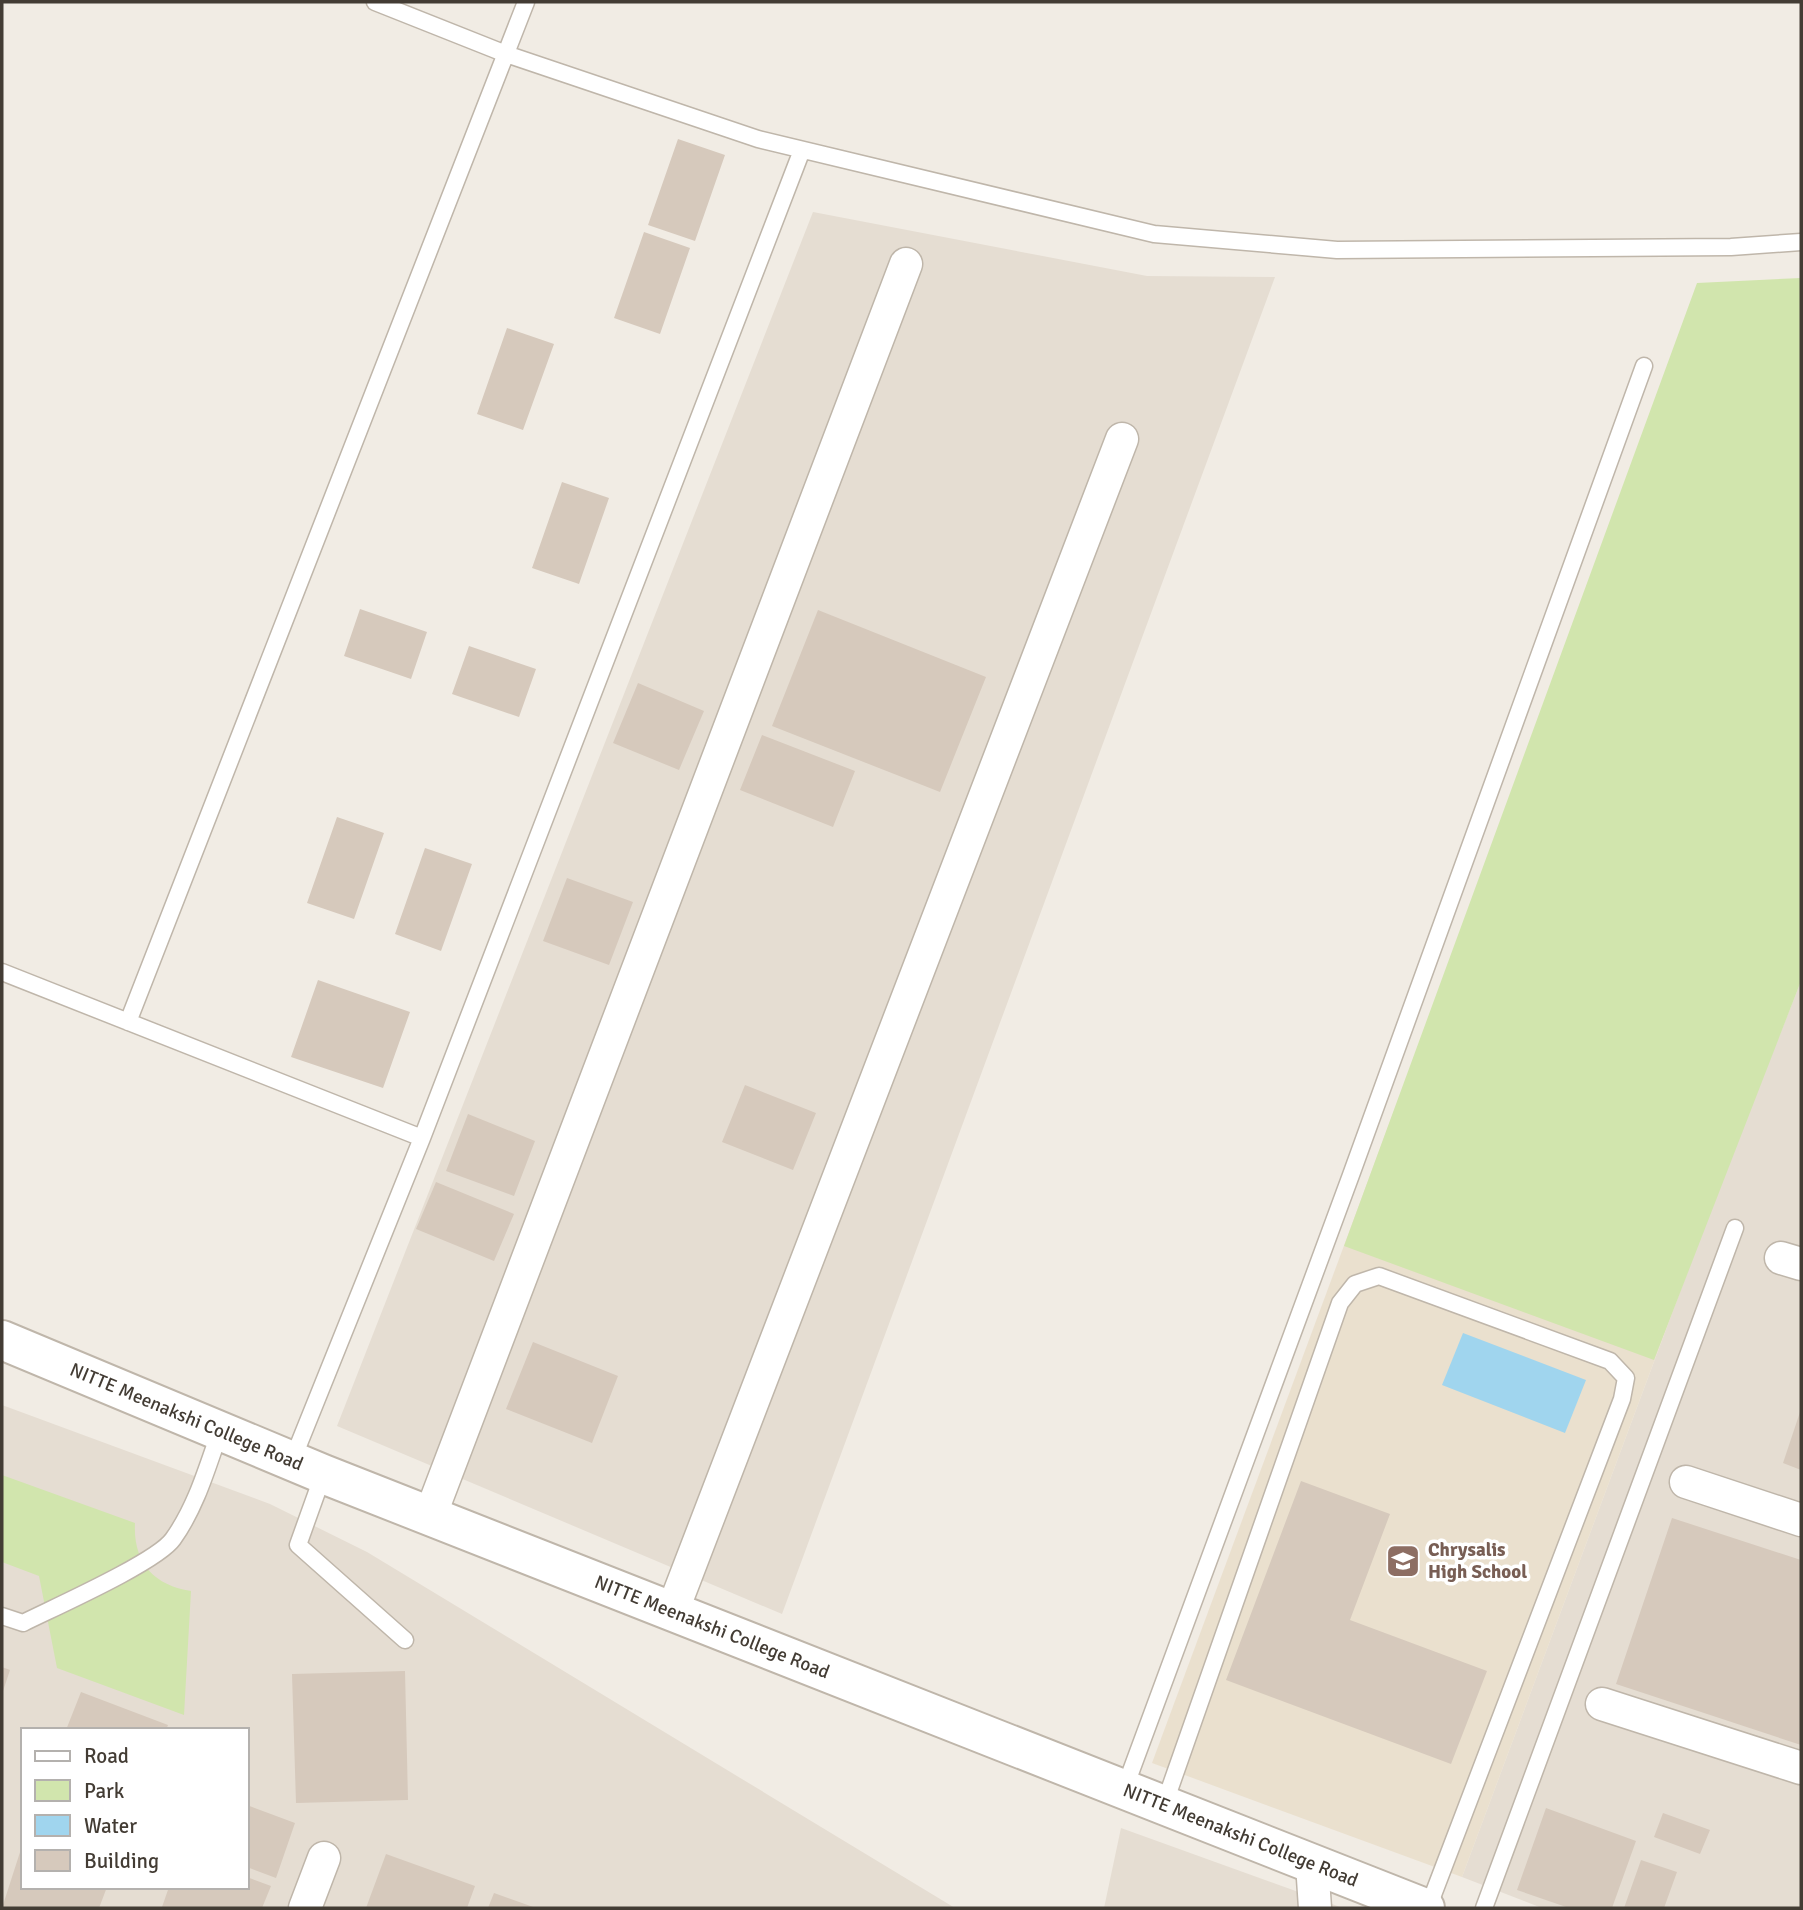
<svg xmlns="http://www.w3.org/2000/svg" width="1803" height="1910" viewBox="0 0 1803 1910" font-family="Signika,sans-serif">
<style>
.residential{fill:#e5ddd2;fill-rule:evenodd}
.education{fill:#eae0ce}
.green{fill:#d1e5ad}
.water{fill:#a0d5ee}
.building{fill:#d6c9bc}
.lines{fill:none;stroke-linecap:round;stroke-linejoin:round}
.service-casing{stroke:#bfb6aa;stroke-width:19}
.minor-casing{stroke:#bfb6aa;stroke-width:35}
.tertiary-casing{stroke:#bfb6aa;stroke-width:42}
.service{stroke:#fff;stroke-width:16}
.minor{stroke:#fff;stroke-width:32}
.tertiary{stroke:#fff;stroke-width:38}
.labels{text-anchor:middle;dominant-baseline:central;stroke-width:7;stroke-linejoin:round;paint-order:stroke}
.street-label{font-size:19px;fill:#433c34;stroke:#fff}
.education-label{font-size:19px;font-weight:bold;fill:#785e54;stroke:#fff;text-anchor:start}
</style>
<rect width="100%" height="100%" fill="#f1ece4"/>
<path class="residential" d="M813,212L1147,276L1275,277L782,1614L337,1426Z
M1801,981V1908H1542L1462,1877L1712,1206Z
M2,1405L270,1504L367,1552L955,1908H2ZM23,1730H247V1887H23Z
M1121,1828L1343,1908H1104Z"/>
<path class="education" d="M1401,1092L1712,1206L1462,1877L1152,1763Z"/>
<path class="green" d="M1801,278V981L1654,1360L1344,1246L1697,283Z
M2,1475L135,1523C133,1562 153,1585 191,1591L184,1715L57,1668L39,1576L2,1562Z"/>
<path class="water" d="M1463,1333L1586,1380L1565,1433L1442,1385Z"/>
<path class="building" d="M678,139L725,155L695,241L648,225Z
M644,232L690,248L660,334L614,318Z
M507,328L554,344L523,430L477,414Z
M562,482L609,498L579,584L532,568Z
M360,609L427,632L411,679L344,656Z
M818,610L986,677L940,792L772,726Z
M469,646L536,669L519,717L452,694Z
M638,683L704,711L679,770L613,743Z
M762,735L855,771L833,827L740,790Z
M337,817L384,833L354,919L307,903Z
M425,848L472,864L441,951L395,934Z
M567,878L633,902L609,965L543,941Z
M318,980L410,1012L383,1088L291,1057Z
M745,1085L816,1113L793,1170L722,1142Z
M468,1114L535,1141L514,1196L446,1171Z
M436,1182L514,1214L494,1261L416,1229Z
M533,1342L618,1376L592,1443L506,1409Z
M1801,1409V1470L1783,1463Z
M1301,1481L1390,1514L1350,1620L1487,1671L1451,1764L1226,1680Z
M1672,1518L1801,1560V1745L1616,1684Z
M2,1667L10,1670L2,1694Z
M405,1671L408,1800L296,1803L292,1674Z
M81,1692L168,1725L166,1730H66Z
M247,1805L295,1823L276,1878L247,1867Z
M1546,1808L1636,1841L1612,1908H1569L1517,1890Z
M1663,1813L1710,1830L1700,1854L1654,1837Z
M22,1846L23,1887H107L99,1908H2Z
M386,1854L475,1886L467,1908H366Z
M1641,1860L1677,1872L1664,1908H1624Z
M247,1877L271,1886L262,1908L162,1907L169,1887H247Z
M494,1893L536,1908H488Z"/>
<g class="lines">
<g class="service-casing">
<path id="service" d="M375,2L506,54L758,139L1154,234L1337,250L1731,247L1801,242
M2,972L422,1138
M128,1022L526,2
M292,1461L422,1138L802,150
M323,1475L298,1545L405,1640
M2,1616L23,1623C53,1608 157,1562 173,1539C196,1507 207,1468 220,1431
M1124,1790L1351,1175L1644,366
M1164,1805L1340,1303L1355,1284L1379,1276L1610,1361L1626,1378L1622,1399L1428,1908
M1484,1908L1735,1228"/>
</g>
<g class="minor-casing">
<path id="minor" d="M1781,1258L1801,1264
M1686,1482L1801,1520
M430,1516L906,264
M672,1612L1122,439
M1602,1704L1801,1768
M1312,1864L1315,1908
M305,1908L324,1858"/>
</g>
<g class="tertiary-casing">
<g id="tertiary">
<path id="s1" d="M2,1340L323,1474L1425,1908"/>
</g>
</g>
<use href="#service" class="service"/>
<use href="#minor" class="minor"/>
<use href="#tertiary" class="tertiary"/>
</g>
<defs>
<g id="school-square" transform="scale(1.75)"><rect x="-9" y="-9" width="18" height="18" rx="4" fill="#8d6e63" stroke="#fff"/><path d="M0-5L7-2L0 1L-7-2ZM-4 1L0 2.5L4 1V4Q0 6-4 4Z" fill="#fff"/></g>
</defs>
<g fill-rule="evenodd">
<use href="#school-square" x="1403" y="1561"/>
</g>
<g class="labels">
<g class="street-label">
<text stroke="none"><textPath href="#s1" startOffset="200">NITTE Meenakshi College Road</textPath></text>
<text stroke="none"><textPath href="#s1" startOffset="766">NITTE Meenakshi College Road</textPath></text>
<text stroke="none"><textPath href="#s1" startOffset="1334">NITTE Meenakshi College Road</textPath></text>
</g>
<g class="education-label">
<text x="1428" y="1550">Chrysalis<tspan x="1428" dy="22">High School</tspan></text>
</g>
</g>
<rect width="1803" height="1910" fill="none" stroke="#433c34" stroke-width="7"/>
<rect x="21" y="1728" width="228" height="161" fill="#ffffff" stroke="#b4b1ae" stroke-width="2"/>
<rect x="35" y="1751" width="35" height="10" fill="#ffffff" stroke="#b4b1ae" stroke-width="2"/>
<text x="84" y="1763" font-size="21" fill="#433c34">Road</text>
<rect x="35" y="1780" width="35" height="21" fill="#d1e5ad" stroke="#b4b1ae" stroke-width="2"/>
<text x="84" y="1798" font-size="21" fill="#433c34">Park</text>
<rect x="35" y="1815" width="35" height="21" fill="#a0d5ee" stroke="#b4b1ae" stroke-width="2"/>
<text x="84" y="1833" font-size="21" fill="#433c34">Water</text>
<rect x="35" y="1850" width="35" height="21" fill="#d6c9bc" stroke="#b4b1ae" stroke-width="2"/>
<text x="84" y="1868" font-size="21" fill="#433c34">Building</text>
</svg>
